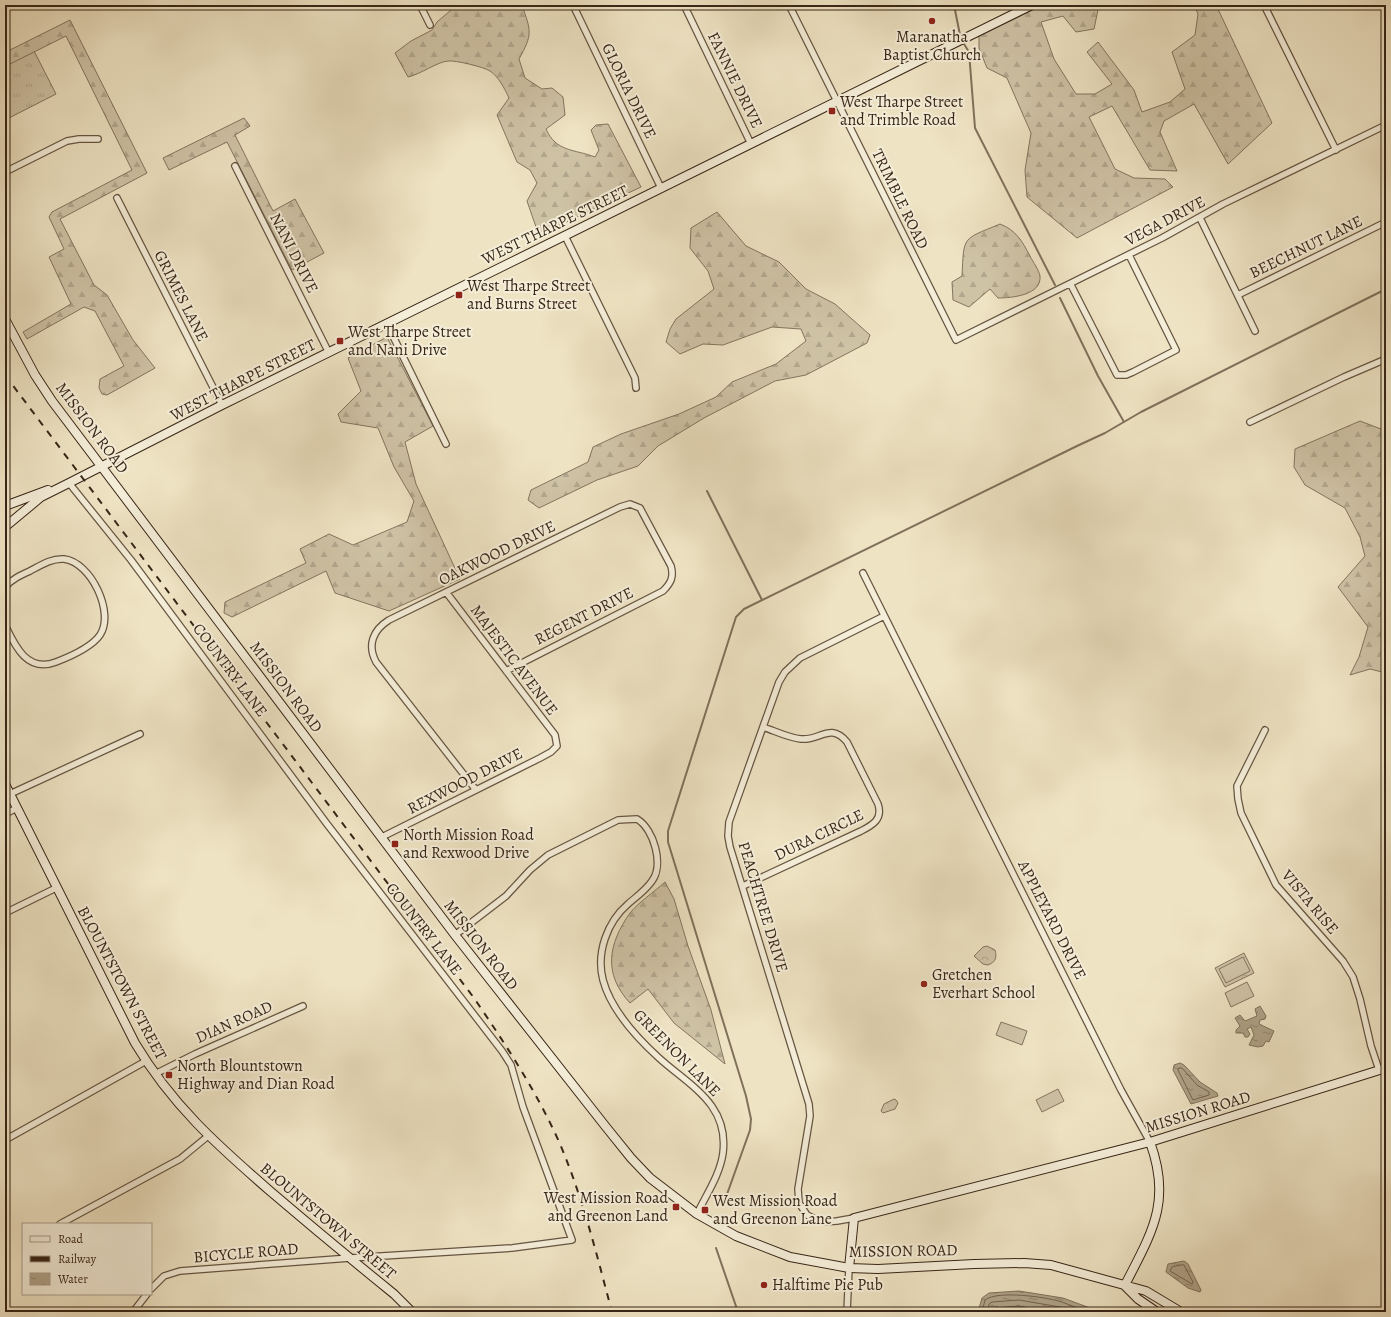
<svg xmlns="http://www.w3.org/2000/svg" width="1391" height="1317" viewBox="0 0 1391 1317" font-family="Alegreya,serif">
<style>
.grass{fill:url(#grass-tufts);stroke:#84745e}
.forest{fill:url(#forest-firs);stroke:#84745e}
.park{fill:url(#park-crowns);stroke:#84745e}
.pitch{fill:#cfc3a6;stroke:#84745e}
.water{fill:url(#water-ripples);stroke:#80715b}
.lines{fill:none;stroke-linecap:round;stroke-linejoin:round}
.shore{stroke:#746450;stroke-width:1}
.stream{stroke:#80715b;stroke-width:2}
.street-casing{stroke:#665542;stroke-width:8}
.secondary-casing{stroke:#382617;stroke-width:10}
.street{stroke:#f4edd8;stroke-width:5.5}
.secondary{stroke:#f4edd8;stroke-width:8}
.rail{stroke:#382617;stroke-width:2;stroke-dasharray:7 7;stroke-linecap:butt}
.poi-dot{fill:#8f2418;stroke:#f4edd8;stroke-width:1.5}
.labels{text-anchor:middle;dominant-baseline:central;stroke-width:4;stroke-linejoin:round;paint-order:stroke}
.poi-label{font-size:16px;fill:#382617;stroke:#f4edd8;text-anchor:start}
.street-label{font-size:16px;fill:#382617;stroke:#f4edd8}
</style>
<defs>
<pattern id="grass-tufts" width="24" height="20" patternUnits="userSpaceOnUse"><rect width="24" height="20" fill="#cfc3a6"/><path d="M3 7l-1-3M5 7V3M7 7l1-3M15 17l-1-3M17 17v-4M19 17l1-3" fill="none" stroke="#b2a78e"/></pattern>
<pattern id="forest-firs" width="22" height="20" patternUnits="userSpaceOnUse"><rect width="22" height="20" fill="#cfc3a6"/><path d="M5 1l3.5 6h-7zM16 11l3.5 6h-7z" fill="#b2a78e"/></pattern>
<pattern id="park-crowns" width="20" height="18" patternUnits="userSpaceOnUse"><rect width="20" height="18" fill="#cfc3a6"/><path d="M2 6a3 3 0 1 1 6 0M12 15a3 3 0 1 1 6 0" fill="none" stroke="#b2a78e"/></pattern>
<pattern id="water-ripples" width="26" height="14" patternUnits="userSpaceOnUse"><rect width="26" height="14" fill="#b0a389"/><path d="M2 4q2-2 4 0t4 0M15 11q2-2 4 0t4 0" fill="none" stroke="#90856f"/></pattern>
</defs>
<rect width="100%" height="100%" fill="#eee3c3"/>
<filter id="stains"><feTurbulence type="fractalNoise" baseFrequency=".005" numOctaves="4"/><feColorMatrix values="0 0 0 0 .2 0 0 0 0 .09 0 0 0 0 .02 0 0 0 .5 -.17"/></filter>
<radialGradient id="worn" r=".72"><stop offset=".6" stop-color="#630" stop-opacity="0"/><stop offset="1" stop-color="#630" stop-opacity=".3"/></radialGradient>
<path class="grass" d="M34,51L56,94L5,120V62L8,64Z"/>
<path class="forest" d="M457,5H522C531,31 533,34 519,59L525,78L542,89L552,88L563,97L565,115L546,129C556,152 574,149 595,157L599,150L591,130L596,125L608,124L641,187L543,233L536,227L527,201L537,183L530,170L517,162L497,115L509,98C505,89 498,76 490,71C484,67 455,60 448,61C437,62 421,74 408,77L395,53L411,41L432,30L437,22Z
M1043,5H1099L1094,29L1076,32L1063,16L1041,22L1054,59L1076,94H1095L1112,84L1087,52L1098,42L1134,90L1142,112L1170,102L1185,89L1172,52L1195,35L1198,14L1194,5H1216L1272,123L1228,164L1194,104L1164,121L1160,132L1177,171L1150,170L1112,106L1089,117L1115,169L1134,178L1165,179L1173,187L1077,238L1027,197L1025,170L1031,133L1007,78L987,68L979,48V36Z
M70,20L147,173L60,219L94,285L107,295L133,340L155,368L107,395L102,394L99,388L100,379L124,366L95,311L84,307L27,339L23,332L71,304L49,257L64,249L49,217L52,212L132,170L66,36L8,65L5,62V54L8,51Z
M244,118L250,126L235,135L273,211L295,199L324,253L292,270L227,142L169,170L163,158Z
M717,212L746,246L779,262L806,289L835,304L870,335L867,343L806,375L775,381L704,418L658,446L638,466L597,480L539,508L528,500L531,490L588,462L593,447L621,434L679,414L716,397L732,382L776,364L806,341L801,329L772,327L723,345L703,344L680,354L666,342L670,329L676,319L714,289L708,271L690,248L691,228Z
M1000,224C1016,230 1022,241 1030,256C1033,262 1039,270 1040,276C1042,295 1012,298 998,298L990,289L969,307L953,300L952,282L962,276C964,235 962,240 1000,224Z
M387,337L433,426L405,442L416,484L460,579L389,611L335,593L326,571L232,617L224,613L225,602L306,563L300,549L329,534L353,545L407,522L414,501L394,467L378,428L341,422L338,414L361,391L348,358Z
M1360,421L1381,429L1386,444V673L1370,669L1350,675L1359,657L1368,627L1338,587L1365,556L1360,537L1345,508L1305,485L1294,467L1295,449Z
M665,882L674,899L688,946L711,1010L725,1064L674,1023L648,989L630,1003C603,974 608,944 630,913C639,902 654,892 665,882Z"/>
<path class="park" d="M987,946L995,950C997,957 996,962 988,965L983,964L974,956L983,947Z
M1244,953L1254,973L1225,987L1215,968Z
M894,1099L896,1100L898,1103L895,1109L883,1113L881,1111L884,1104Z"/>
<path class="pitch" d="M1243,957L1250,971L1226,983L1219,969Z
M1247,982L1254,996L1231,1007L1225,993Z
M1001,1022L1027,1031L1022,1045L996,1035Z
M1058,1089L1064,1101L1042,1112L1036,1100Z"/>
<path class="water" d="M1260,1006L1266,1016L1265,1019L1260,1020L1259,1024L1274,1031L1269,1042L1266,1041L1263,1046L1258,1047L1249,1045L1254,1035L1251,1027L1247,1029L1250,1034L1248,1037H1245L1243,1033H1236V1030L1240,1026L1235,1018L1240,1015L1245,1021L1257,1016L1255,1009Z
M1180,1063L1184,1065L1200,1082L1217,1093L1218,1096L1191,1104L1173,1070L1174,1065Z
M1184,1261L1188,1264L1201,1290L1200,1292L1188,1288L1166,1272L1168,1264Z
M1019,1291L1063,1298L1101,1312H978L982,1298L989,1293Z"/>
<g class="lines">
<path class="shore" d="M1179,1068H1182L1197,1085L1209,1092V1095L1193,1100L1178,1070Z
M1184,1265L1193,1282L1192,1284L1170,1271L1172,1267Z
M982,1312L985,1300C998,1290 1046,1297 1062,1302C1070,1305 1079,1309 1088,1312
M988,1312L989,1304L992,1302L1019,1300L1060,1307L1072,1312
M994,1312L996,1308L1018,1306L1055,1312"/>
<path class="stream" d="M954,5L960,35
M964,44L969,52L975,128L1055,285
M1060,298L1098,376L1124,422
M707,491L762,600
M726,1197L750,1130L751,1119L746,1096L668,842V831L736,617L744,609L1077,446L1105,433L1141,412L1386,289
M716,1248L738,1312"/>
<g class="street-casing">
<path id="street" d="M420,5L430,25
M573,5L661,188
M684,5L751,144
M789,5L956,340L1162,238L1223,204L1386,125
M1264,5L1336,150
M235,166L329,353
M5,172L67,141L79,139H98
M117,198L222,405
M1200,218L1255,331
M565,236L635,378L636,388
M1071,285L1117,375H1126L1133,372L1176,350L1129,255
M1238,295L1386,222
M387,324L446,444
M1250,422L1344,377L1386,359
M69,483L131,560L327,824L502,1051L511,1065L523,1107L572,1240L512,1248L350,1258L180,1271L164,1276L151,1289
M863,573L1121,1090L1150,1142
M5,587C12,579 21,575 30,571C41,565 52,558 64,559C91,562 115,613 100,635C91,648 69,657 56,662C27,673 15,646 5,625
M1265,730L1237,786L1238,799L1241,813L1276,885L1343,961L1353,977L1360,999L1371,1046L1379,1070
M476,790L376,662C367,645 373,630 389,620L620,507L630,504L640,508L671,566C674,577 671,583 663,591L506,671
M10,794L140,734
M5,814L17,808
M382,837L540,758L551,752L557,746L555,735L446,592
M743,886L861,831C873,825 883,819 878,804L847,742C830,722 820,741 801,739C789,738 775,731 763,727
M5,913L56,888
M455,935L506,896L530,870L548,855L618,820L637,819C654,829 664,865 652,881C646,890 636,897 628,904C607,922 596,953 603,980C611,1010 637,1038 659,1058C690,1086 729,1104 723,1153C720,1175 706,1195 697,1214
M155,1074L195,1054L303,1006
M5,1140L146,1061
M854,1218L837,1221L821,1222L807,1215L799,1203L798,1189L810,1116L809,1104L730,847L728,836L729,822L779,682L785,672L800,658L884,616
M60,1224L180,1159L208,1136
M133,1312L147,1294
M847,1312L849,1268"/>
</g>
<g class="secondary-casing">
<path id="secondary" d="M5,319L35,375L52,401L455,935L606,1127L631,1158L650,1178L697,1214L736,1236L790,1257L849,1268L878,1269L974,1264L1024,1263L1051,1265L1146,1291L1181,1312
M5,506L48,490
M5,527L41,497L69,483L222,405L1032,5
M5,784L135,1043C172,1105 216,1144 270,1191C311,1226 352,1260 394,1294L412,1312
M849,1268L854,1218L1150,1142L1386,1068
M1125,1285C1152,1232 1172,1202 1150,1142
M1125,1286L1138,1299L1157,1312"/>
</g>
<use href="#street" class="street"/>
<use href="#secondary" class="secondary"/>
<path class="rail" d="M5,375L474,998C506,1045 537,1092 560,1144C583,1198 597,1256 612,1312"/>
</g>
<g class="poi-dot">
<circle cx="932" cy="21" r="4"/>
<rect x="828" y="107" width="8" height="8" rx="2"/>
<rect x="455" y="291" width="8" height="8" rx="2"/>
<rect x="336" y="337" width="8" height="8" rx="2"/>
<rect x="391" y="840" width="8" height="8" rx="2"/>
<circle cx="924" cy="984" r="4"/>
<rect x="165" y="1071" width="8" height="8" rx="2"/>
<rect x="672" y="1203" width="8" height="8" rx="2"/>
<rect x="701" y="1206" width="8" height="8" rx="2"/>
<circle cx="764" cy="1285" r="4"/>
</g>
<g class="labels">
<g class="poi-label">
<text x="932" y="37" text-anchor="middle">Maranatha<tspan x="932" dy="18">Baptist Church</tspan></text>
<text x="840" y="102">West Tharpe Street<tspan x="840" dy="18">and Trimble Road</tspan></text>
<text x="467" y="286">West Tharpe Street<tspan x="467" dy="18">and Burns Street</tspan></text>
<text x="348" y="332">West Tharpe Street<tspan x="348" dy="18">and Nani Drive</tspan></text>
<text x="403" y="835">North Mission Road<tspan x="403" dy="18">and Rexwood Drive</tspan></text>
<text x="932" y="975">Gretchen<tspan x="932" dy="18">Everhart School</tspan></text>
<text x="177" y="1066">North Blountstown<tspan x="177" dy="18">Highway and Dian Road</tspan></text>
<text x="668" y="1198" text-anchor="end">West Mission Road<tspan x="668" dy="18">and Greenon Land</tspan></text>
<text x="713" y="1201">West Mission Road<tspan x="713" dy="18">and Greenon Lane</tspan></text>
<text x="772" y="1285">Halftime Pie Pub</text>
</g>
<g class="street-label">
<text transform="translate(735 80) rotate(64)">FANNIE DRIVE</text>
<text transform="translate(629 91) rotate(64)">GLORIA DRIVE</text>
<text transform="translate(900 199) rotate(64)">TRIMBLE ROAD</text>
<text transform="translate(1165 221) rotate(-28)">VEGA DRIVE</text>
<text transform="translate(555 225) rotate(-26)">WEST THARPE STREET</text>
<text transform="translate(1306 247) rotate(-26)">BEECHNUT LANE</text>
<text transform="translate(294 253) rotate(63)">NANI DRIVE</text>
<text transform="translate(181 296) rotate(63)">GRIMES LANE</text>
<text transform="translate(243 380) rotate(-27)">WEST THARPE STREET</text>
<text transform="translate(92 428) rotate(53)">MISSION ROAD</text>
<text transform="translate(497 553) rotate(-26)">OAKWOOD DRIVE</text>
<text transform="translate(584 616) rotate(-27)">REGENT DRIVE</text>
<text transform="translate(514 660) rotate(53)">MAJESTIC AVENUE</text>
<text transform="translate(230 670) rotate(53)">COUNTRY LANE</text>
<text transform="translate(286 687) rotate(53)">MISSION ROAD</text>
<text transform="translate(465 781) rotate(-27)">REXWOOD DRIVE</text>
<text transform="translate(819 835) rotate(-26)">DURA CIRCLE</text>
<text transform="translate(1310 902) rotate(50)">VISTA RISE</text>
<text transform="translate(763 907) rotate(73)">PEACHTREE DRIVE</text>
<text transform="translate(1052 920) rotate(63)">APPLEYARD DRIVE</text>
<text transform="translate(424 929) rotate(52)">COUNTRY LANE</text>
<text transform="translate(481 945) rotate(52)">MISSION ROAD</text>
<text transform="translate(122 983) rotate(62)">BLOUNTSTOWN STREET</text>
<text transform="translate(234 1022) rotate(-24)">DIAN ROAD</text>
<text transform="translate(677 1053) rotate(45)">GREENON LANE</text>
<text transform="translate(1198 1112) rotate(-17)">MISSION ROAD</text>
<text transform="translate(328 1221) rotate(40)">BLOUNTSTOWN STREET</text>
<text transform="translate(903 1251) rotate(-1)">MISSION ROAD</text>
<text transform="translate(246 1253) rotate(-5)">BICYCLE ROAD</text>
</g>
</g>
<rect width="1391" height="1317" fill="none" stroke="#eee3c3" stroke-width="20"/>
<rect x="6" y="6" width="1379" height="1305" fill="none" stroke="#382617" stroke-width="2"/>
<rect x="10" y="10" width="1371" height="1297" fill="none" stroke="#382617"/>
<rect x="22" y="1223" width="130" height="72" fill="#f4edd8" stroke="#a99d8b"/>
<rect x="30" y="1236" width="20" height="6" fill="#f4edd8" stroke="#a99d8b"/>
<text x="58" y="1243" font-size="12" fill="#382617">Road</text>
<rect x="30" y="1256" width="20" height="6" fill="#382617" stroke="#a99d8b"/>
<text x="58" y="1263" font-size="12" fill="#382617">Railway</text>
<rect x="30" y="1273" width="20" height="12" fill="url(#water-ripples)" stroke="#a99d8b"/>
<text x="58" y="1283" font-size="12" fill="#382617">Water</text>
<rect width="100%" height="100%" filter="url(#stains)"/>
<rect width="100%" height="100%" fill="url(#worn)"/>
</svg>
